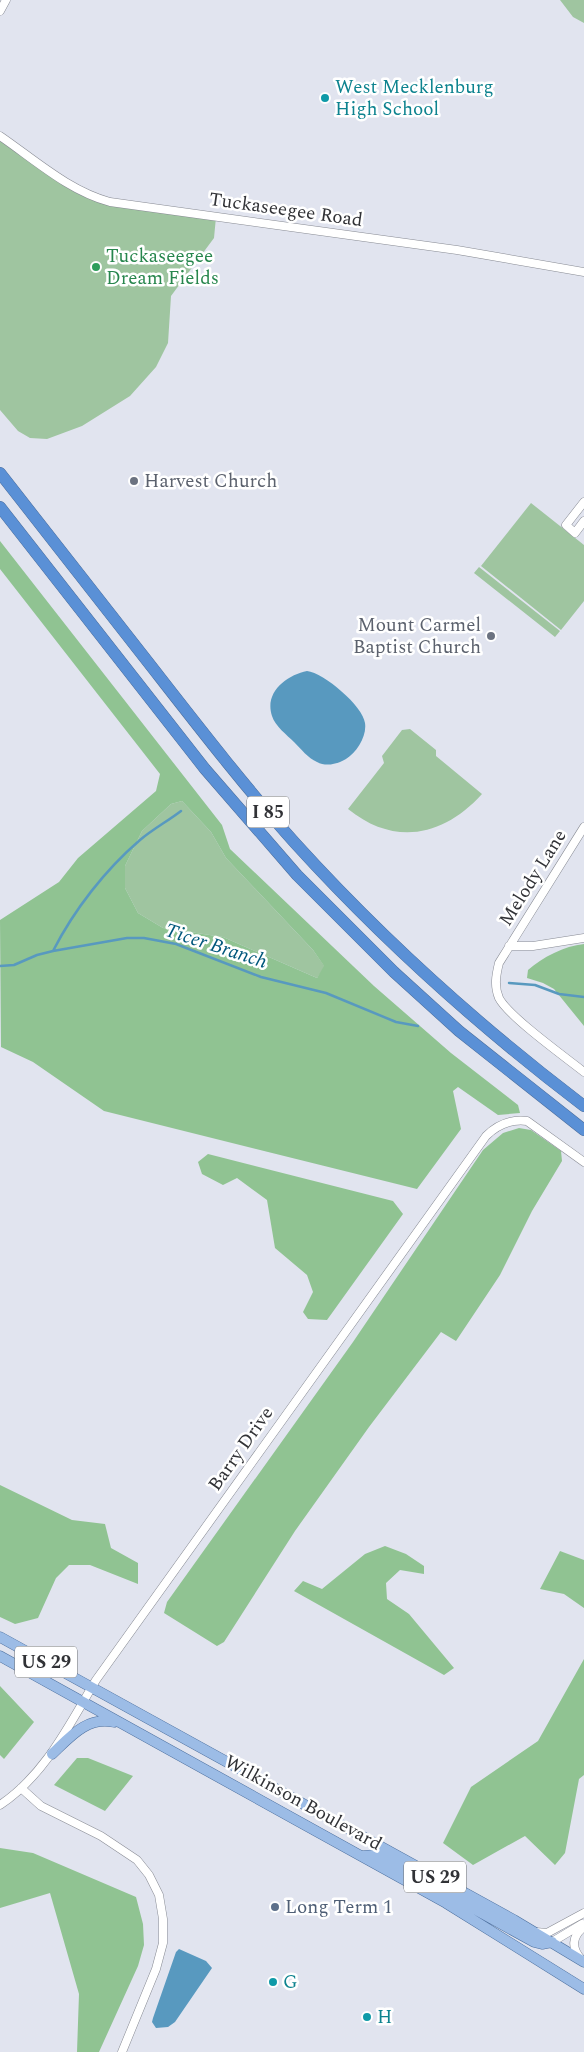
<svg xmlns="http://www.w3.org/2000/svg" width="584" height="2052" viewBox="0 0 584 2052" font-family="Spectral,serif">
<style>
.green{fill:#9fc5a0}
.forest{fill:#90c392;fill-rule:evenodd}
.water{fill:#5899bf}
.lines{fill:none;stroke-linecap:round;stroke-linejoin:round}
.stream{stroke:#5899bf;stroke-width:2.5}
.minor-casing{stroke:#878a93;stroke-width:9}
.major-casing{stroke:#4c6f9e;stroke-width:11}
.highway-casing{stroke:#4c6f9e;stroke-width:12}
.minor{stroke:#fff;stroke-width:8}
.major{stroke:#9cbce6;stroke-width:10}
.highway{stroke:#5a90d6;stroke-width:11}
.culture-dot{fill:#0f9aa8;stroke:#fff;stroke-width:2}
.leisure-dot{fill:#2e9e5b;stroke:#fff;stroke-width:2}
.worship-dot{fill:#6b7280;stroke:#fff;stroke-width:2}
.service-dot{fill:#5c6f8a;stroke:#fff;stroke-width:2}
.labels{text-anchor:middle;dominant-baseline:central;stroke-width:5;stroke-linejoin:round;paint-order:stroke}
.shield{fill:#fff;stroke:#6f7072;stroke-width:1}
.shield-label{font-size:18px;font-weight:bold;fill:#313236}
.culture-label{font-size:19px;fill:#0d838f;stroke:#fff;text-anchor:start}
.street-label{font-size:19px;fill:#313236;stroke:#fff}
.leisure-label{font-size:19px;fill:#27864d;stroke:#fff;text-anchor:start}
.worship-label{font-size:19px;fill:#5b616d;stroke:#fff;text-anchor:start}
.service-label{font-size:19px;fill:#4e5e75;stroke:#fff;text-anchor:start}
.water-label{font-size:20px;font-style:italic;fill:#00577c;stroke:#fff}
</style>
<rect width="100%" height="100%" fill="#e1e4ef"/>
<path class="green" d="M560,0H584V23L573,17Z
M3,139L97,199L216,217L214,238L171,296L168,343L156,367L130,396L82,426L47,439L30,438L18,431L0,410V142Z
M531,503L584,545V601L561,630L481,566Z
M479,567L560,631L555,637L474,573Z
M410,729L436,750V756L482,794C444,836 395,847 348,809L384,763L382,756L402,730Z
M182,801L211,832L226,858L313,950L325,967L317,978L223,937L163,928L138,913L125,888V866L142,831L171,804Z"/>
<path class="forest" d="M0,541L222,825L230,849L374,986L451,1053L518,1105L520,1113L498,1115L458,1087L453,1091L461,1129L417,1189L104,1111L33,1062L1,1047L0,920L59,882L78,858L156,791L160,774L0,569ZM182,801L211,832L226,858L313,950L324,966L317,978L223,937L163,928L138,913L125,888V866L142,831L171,804Z
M584,944V1026L554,989L543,983L527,978L528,970C543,957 564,946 584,944Z
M519,1128L531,1130L561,1151L562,1161L532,1211L500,1275L456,1341L441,1332L369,1427L295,1531L224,1642L217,1646L164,1613L167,1602L353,1342L483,1150L503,1133Z
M208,1154L393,1201L403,1214L327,1320L308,1319L303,1312L313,1292L307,1275L275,1248L267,1200L237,1178L223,1185L202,1174L198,1162Z
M0,1485L72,1520L105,1524L111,1548L138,1563V1584L90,1565H69L56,1578L38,1618L15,1624L0,1617Z
M385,1546L406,1554L424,1566V1574L400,1570L386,1583L387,1599L409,1614L454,1668L444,1675L294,1591L303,1581L322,1589L365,1554Z
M560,1551L584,1560V1608L564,1594L540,1589Z
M584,1659V1775L579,1779L565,1853L555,1865L525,1836L473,1865L443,1843L471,1787L538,1741Z
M0,1686L34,1722L4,1759L0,1755Z
M77,1758H88L133,1776L105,1811L54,1785Z
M0,1848L33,1853L136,1897L143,1924L144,1945L138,1966L99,2052H77L79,1994L50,1893L0,1908Z"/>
<path class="water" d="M307,671C324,673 363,706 365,723C367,736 357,752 346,759C338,764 326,767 317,762C308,758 301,749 294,742C287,735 275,726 272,716C264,692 287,675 307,671Z
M179,1949L206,1961L212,1968L175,2022L168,2027L156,2028L152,2022L153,2018L176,1952Z"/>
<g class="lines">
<path class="stream" d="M53,951C74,910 105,870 140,840C153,829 168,821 181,811
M0,966L14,965L37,955L53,951L127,938H144L176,944L261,977L326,993L396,1022L418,1026
M509,983L535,985L559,994L584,997"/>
<g class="minor-casing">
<path id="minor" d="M0,11L6,0
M0,136C35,160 69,191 110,202L457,250L584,272
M584,502L566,525L575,533L584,521
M584,827L499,963C496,975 494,986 499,998C508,1016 565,1057 584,1072
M509,946H533L584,938
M21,1788L41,1806L101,1836L137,1860L149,1875L159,1895L163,1919V1943L156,1969L122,2052
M0,1805C45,1775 69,1725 96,1680L486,1136C497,1125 511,1119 527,1121L584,1162
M536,1932L547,1933L584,1913
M552,1942L582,1924
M581,1959C571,1948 572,1936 584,1927"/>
</g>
<g class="major-casing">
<path id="major" d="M0,1637L514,1920L584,1962
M0,1656L446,1903L584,1989
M52,1754C70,1737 87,1716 114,1722
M363,1856L375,1855L386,1860L534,1942L542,1944L552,1942"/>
</g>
<g class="highway-casing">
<path id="highway" d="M0,473C52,539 103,605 155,671C201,730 246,788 295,843C383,940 480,1027 584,1106
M0,507L205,769L297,875L394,972L459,1031L584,1130"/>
</g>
<use href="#minor" class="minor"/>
<use href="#major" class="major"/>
<use href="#highway" class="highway"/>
</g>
<g class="culture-dot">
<circle cx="325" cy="98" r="5"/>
<circle cx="273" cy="1982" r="5"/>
<circle cx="367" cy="2017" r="5"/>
</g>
<circle class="leisure-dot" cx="96" cy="267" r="5"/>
<g class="worship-dot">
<circle cx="134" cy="481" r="5"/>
<circle cx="491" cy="636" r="5"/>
</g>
<circle class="service-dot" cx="275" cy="1907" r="5"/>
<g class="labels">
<g class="shield">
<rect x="247" y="796.5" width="42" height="31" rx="4"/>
<rect x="15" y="1646.5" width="62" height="31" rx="4"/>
<rect x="404" y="1861.5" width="62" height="31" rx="4"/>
</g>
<g class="shield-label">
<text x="268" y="812">I 85</text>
<text x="46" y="1662">US 29</text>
<text x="435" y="1877">US 29</text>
</g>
<g class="culture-label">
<text x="335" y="87">West Mecklenburg<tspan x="335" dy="22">High School</tspan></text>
<text x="283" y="1982">G</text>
<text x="377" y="2017">H</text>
</g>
<g class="street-label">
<text transform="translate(286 210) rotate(8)">Tuckaseegee Road</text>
<text transform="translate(533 878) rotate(-58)">Melody Lane</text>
<text transform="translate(241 1449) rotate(-55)">Barry Drive</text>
<text transform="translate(303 1803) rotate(29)">Wilkinson Boulevard</text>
</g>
<g class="leisure-label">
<text x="106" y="256">Tuckaseegee<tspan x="106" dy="22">Dream Fields</tspan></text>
</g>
<g class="worship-label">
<text x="144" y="481">Harvest Church</text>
<text x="481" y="625" text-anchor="end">Mount Carmel<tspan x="481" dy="22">Baptist Church</tspan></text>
</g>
<g class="service-label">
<text x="285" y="1907">Long Term 1</text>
</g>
<g class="water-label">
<text transform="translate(216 946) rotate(18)">Ticer Branch</text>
</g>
</g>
</svg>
